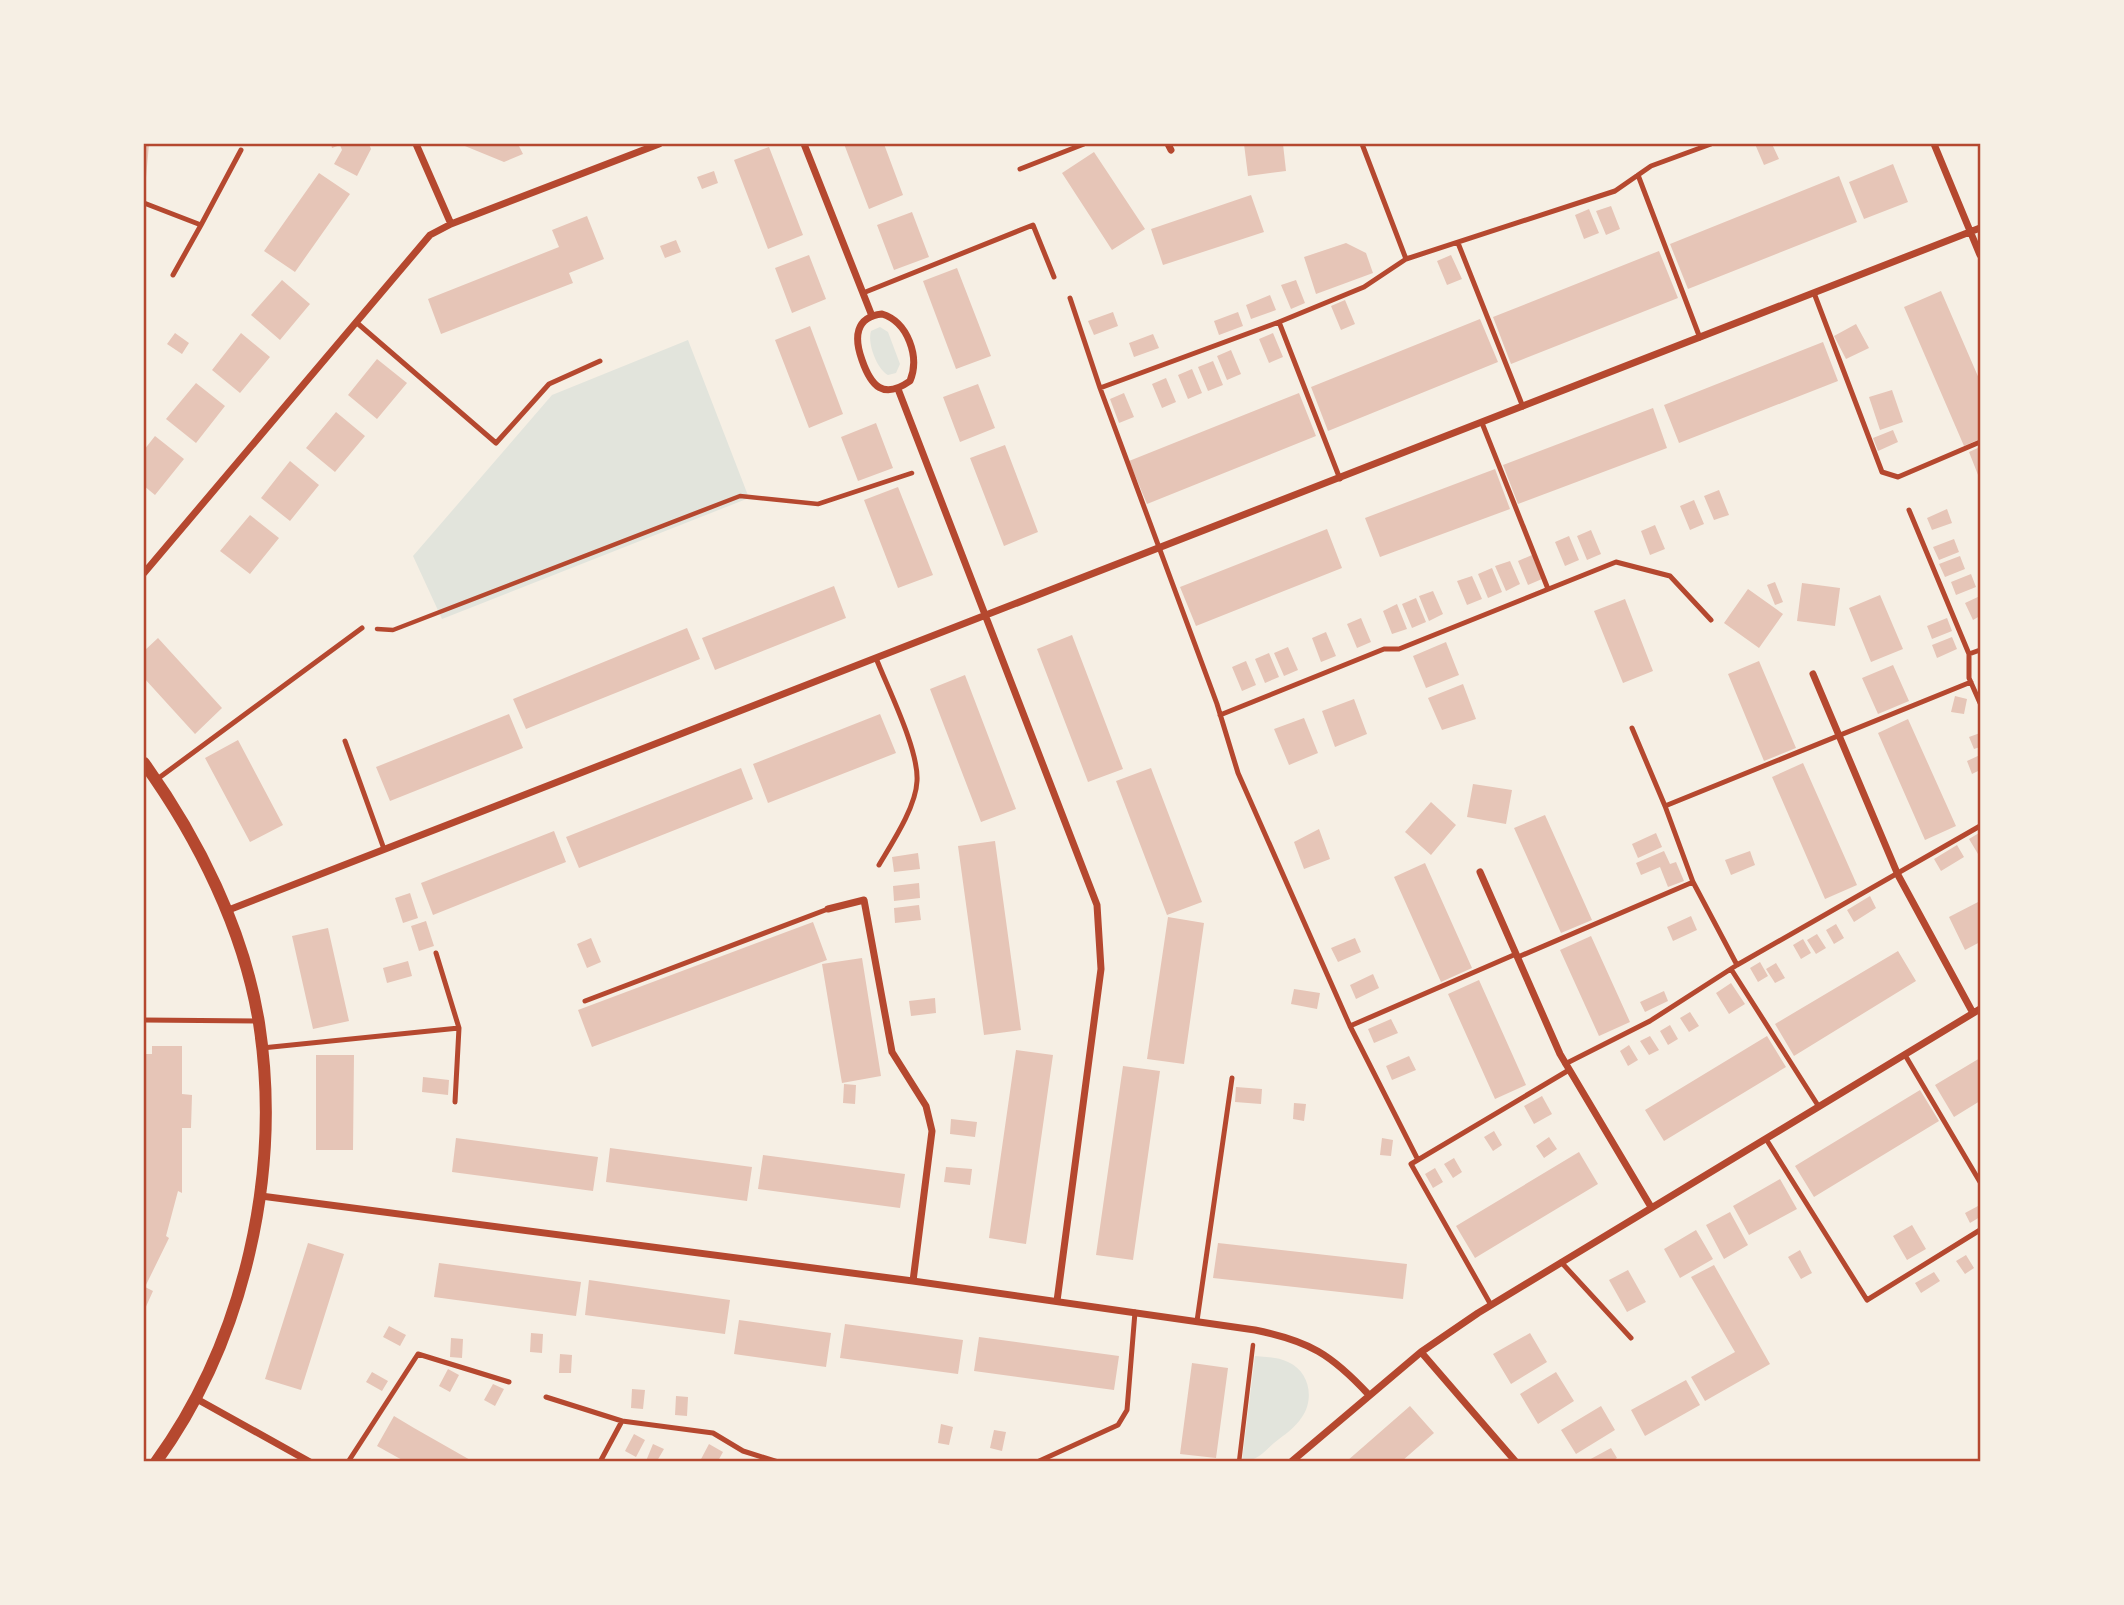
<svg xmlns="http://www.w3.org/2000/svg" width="2124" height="1605" viewBox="0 0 2124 1605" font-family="Inter,sans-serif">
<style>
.green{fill:#e2e4dc}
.building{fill:#e6c5b7}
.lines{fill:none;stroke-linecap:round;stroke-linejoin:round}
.path{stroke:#b5482f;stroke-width:4.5}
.service{stroke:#b5482f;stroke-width:5}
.minor{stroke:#b5482f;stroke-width:7}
.tertiary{stroke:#b5482f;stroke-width:12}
.neatline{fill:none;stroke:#b5482f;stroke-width:2.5}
</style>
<rect width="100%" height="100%" fill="#f6efe4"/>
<path class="green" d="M880,327L888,332L900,364L896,373L888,375C877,369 867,343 871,331Z
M688,340L749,498L442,619L413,556L552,395Z
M1255,1356C1266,1357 1278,1357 1288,1362C1309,1371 1315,1398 1302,1417C1295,1428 1284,1435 1274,1443C1264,1452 1256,1462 1242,1461Z"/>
<path class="building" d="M144,144H149L145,189H144Z
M331,144H369L371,149L357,176L334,164L342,150L340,145L332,148Z
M460,144H518L523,154L504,162Z
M844,144H884L903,195L869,209Z
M1244,144H1283L1286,171L1248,176Z
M1755,144H1772L1779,159L1764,165Z
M769,147L803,235L768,249L734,160Z
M1094,152L1145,229L1112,250L1062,173Z
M1893,164L1908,202L1864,219L1849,182Z
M714,171L718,183L702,189L697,177Z
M319,173L350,194L295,272L264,251Z
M1839,176L1857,222L1688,289L1670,244Z
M1251,195L1264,232L1163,265L1151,229Z
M1611,206L1620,229L1606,235L1596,211Z
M1589,209L1599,233L1584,239L1575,215Z
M912,212L929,257L894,270L877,225Z
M587,216L604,259L569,273L573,283L441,334L428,299L559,247L552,230Z
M676,240L681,252L665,258L660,246Z
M1346,243L1366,253L1373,273L1316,294L1304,257Z
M1659,251L1678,298L1511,364L1493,317Z
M809,255L826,299L792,313L775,268Z
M1451,255L1462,279L1447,285L1437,261Z
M957,268L991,356L956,369L923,281Z
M282,280L310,304L280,340L251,315Z
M1296,280L1305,303L1291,309L1281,285Z
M1941,291L1980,381V439L1964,446L1904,307Z
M1270,295L1276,310L1251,319L1246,305Z
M1345,300L1355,324L1341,330L1331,306Z
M1113,312L1118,326L1094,335L1088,321Z
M1238,312L1243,326L1219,335L1214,321Z
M1480,319L1498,362L1328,431L1311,387Z
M1856,324L1869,348L1846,359L1834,336Z
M810,326L843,414L809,428L775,340Z
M175,333L189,343L182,354L167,344Z
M241,333L270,357L240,393L212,370Z
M1273,333L1283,357L1269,363L1259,339Z
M1153,334L1159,348L1134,357L1129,343Z
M1823,342L1838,381L1679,443L1664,405Z
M1231,350L1241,374L1227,380L1217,356Z
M377,359L407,383L377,419L348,395Z
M1213,361L1223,385L1208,391L1198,367Z
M1192,369L1202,393L1188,399L1178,375Z
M1166,378L1176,402L1162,408L1152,384Z
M196,383L225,406L196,443L166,419Z
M978,384L995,428L960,442L943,397Z
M1892,390L1903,422L1880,430L1869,397Z
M1124,393L1134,417L1119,423L1110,399Z
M1299,393L1316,436L1147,504L1129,461Z
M1653,408L1667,448L1518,504L1503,465Z
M336,412L365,436L335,472L306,448Z
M876,423L893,468L858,481L841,437Z
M1893,430L1898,442L1878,451L1873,438Z
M155,436L184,459L155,495L144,486V450Z
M1005,445L1038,532L1004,546L970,458Z
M1980,447V480L1969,452Z
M290,461L319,485L290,521L261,498Z
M1495,469L1510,509L1380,557L1365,518Z
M898,487L933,575L898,588L864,500Z
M1719,490L1729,515L1714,520L1704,496Z
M1694,500L1704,524L1690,530L1680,506Z
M1947,509L1952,523L1932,530L1927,518Z
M250,515L279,538L250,574L220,551Z
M1655,525L1665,549L1650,555L1641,531Z
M1327,529L1342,568L1196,626L1180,587Z
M1591,530L1601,554L1587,560L1577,536Z
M1569,536L1579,560L1565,566L1555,542Z
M1954,539L1959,552L1939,560L1933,547Z
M1532,555L1542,579L1528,585L1518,561Z
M1960,556L1965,569L1945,577L1939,564Z
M1510,561L1520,584L1506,591L1495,566Z
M1492,568L1502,592L1488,598L1478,574Z
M1971,574L1976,587L1956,595L1951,582Z
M1472,576L1482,599L1467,605L1457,581Z
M1775,582L1783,602L1775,605L1767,585Z
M1802,583L1840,588L1835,626L1797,621Z
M834,586L846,618L715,670L702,638Z
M1748,589L1783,614L1759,648L1724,623Z
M1433,591L1443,614L1429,621L1419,596Z
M1880,595L1903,649L1871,662L1849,608Z
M1980,596V616L1973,620L1965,603Z
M1416,598L1426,622L1412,628L1402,604Z
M1625,599L1653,671L1623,683L1594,611Z
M1397,604L1407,629L1392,634L1383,611Z
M1361,618L1371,642L1357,648L1347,624Z
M1947,618L1952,631L1932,639L1927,626Z
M687,628L700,659L526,729L513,699Z
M1326,632L1336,656L1321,662L1312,638Z
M1072,635L1123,769L1088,782L1037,649Z
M1952,637L1957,649L1937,658L1932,645Z
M158,638L222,708L195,734L144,678V651Z
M1446,642L1459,675L1426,688L1413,656Z
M1288,647L1298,670L1284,676L1274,653Z
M1269,653L1279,677L1265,683L1255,659Z
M1246,661L1256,685L1242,691L1232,667Z
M1759,661L1796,748L1764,761L1728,674Z
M1893,665L1909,701L1878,714L1862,678Z
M965,675L1016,809L981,822L930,689Z
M1463,684L1476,719L1442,730L1428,698Z
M1955,696L1967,699L1964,714L1951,712Z
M1354,699L1367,734L1335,747L1322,711Z
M509,714L523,748L390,801L376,767Z
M880,714L896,753L768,803L753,764Z
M1304,718L1318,753L1289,765L1274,729Z
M1908,719L1956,826L1925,840L1878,733Z
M1980,733V747L1974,749L1969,737Z
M238,740L283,825L250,842L205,758Z
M1980,755V770L1972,774L1967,761Z
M1803,763L1857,885L1825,899L1772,777Z
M741,768L753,799L579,868L566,837Z
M1151,768L1202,902L1167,915L1116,781Z
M1473,784L1512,790L1506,824L1467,817Z
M1431,802L1456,825L1431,855L1405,832Z
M1545,815L1592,920L1561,933L1514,828Z
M1319,829L1330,859L1304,869L1294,842Z
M554,831L566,862L433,915L421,883Z
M1656,833L1662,847L1638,858L1632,844Z
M1979,833L1980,852L1978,854L1969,839Z
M995,841L1021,1030L984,1035L958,846Z
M1957,845L1964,857L1941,871L1934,859Z
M1664,851L1670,864L1676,862L1684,881L1668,887L1660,867L1641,875L1636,863Z
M1750,851L1755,865L1731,875L1725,860Z
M918,853L920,869L894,872L892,857Z
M1425,863L1472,968L1441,982L1394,877Z
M919,883L920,898L894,901L893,886Z
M410,893L418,918L403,923L395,898Z
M1870,896L1876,908L1854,922L1847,910Z
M1980,901V942L1965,950L1949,917Z
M919,905L921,920L895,923L894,908Z
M1691,916L1697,930L1673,941L1667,927Z
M1168,917L1204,923L1184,1064L1147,1059Z
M426,921L434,946L419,951L411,926Z
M813,922L827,960L592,1047L578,1010Z
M1836,924L1844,938L1834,944L1826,930Z
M328,928L349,1021L313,1029L292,936Z
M1817,934L1826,948L1816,954L1807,940Z
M1591,936L1630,1022L1599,1036L1560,950Z
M591,938L601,962L587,968L577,944Z
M1355,938L1361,952L1338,962L1331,948Z
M1803,939L1811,953L1801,959L1793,945Z
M1898,951L1916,981L1794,1056L1775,1024Z
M862,958L881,1076L842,1083L822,964Z
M408,961L412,976L387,983L383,968Z
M1760,962L1768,976L1758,982L1750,968Z
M1776,963L1785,978L1775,983L1766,969Z
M1373,974L1379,988L1356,999L1350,985Z
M1479,980L1526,1085L1495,1099L1448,994Z
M1731,983L1745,1004L1729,1014L1716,993Z
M1294,989L1320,993L1317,1009L1291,1004Z
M1664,991L1668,1001L1645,1012L1640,1002Z
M935,998L936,1013L911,1016L909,1001Z
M1690,1012L1699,1026L1689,1032L1680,1018Z
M1391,1019L1398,1033L1374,1043L1368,1029Z
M1670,1025L1678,1039L1668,1045L1660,1031Z
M1650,1036L1659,1050L1649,1055L1640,1041Z
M1767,1036L1786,1067L1664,1141L1645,1110Z
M1629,1045L1638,1060L1628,1066L1620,1051Z
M152,1046H182V1094L192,1095L191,1128H182V1193L178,1191L166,1236L169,1238L145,1287L153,1291L144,1311V1054H152Z
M1016,1050L1053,1055L1026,1244L989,1238Z
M316,1055H354L353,1150H316Z
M1409,1056L1416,1070L1392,1080L1386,1066Z
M1980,1058V1101L1954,1117L1935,1085Z
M1123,1066L1160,1071L1133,1260L1096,1255Z
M423,1077L449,1080L448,1095L422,1092Z
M844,1084L856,1085L855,1104L843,1103Z
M1236,1087L1262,1089L1261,1104L1235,1102Z
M1920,1090L1939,1121L1814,1197L1795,1166Z
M1542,1096L1552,1114L1534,1124L1524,1106Z
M1294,1103L1306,1104L1304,1121L1293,1119Z
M951,1119L977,1122L975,1137L950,1134Z
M1494,1131L1502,1145L1493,1151L1484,1137Z
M1549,1137L1557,1149L1544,1158L1536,1146Z
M456,1138L598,1157L593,1191L452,1172Z
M1382,1138L1393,1140L1391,1156L1380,1155Z
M610,1148L752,1167L747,1201L606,1182Z
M1579,1152L1598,1184L1475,1258L1456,1226Z
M763,1155L905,1174L900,1208L758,1189Z
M1454,1158L1462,1172L1453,1178L1444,1164Z
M946,1167L972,1169L970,1185L944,1182Z
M1435,1168L1443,1182L1433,1188L1425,1174Z
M1780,1179L1797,1209L1749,1235L1733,1206Z
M1978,1206L1980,1217L1970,1223L1965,1213Z
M1730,1212L1748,1245L1724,1259L1706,1225Z
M1912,1225L1926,1249L1907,1260L1893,1236Z
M1696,1230L1713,1259L1680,1278L1664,1249Z
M308,1243L344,1254L301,1390L265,1379Z
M1218,1243L1407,1264L1403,1299L1213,1278Z
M1800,1250L1812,1273L1801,1279L1788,1257Z
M1966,1255L1974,1268L1965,1274L1956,1261Z
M439,1263L581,1282L576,1316L434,1297Z
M1714,1265L1770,1364L1705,1401L1691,1377L1735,1352L1691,1277Z
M1628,1270L1646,1302L1627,1312L1609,1280Z
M1934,1272L1940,1281L1921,1293L1915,1283Z
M589,1280L730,1300L725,1334L585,1315Z
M739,1320L831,1333L826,1367L734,1354Z
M845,1324L963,1340L958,1374L840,1358Z
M389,1326L406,1335L400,1346L383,1337Z
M531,1333L543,1334L542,1353L530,1352Z
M1530,1333L1547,1362L1511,1384L1493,1354Z
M979,1337L1119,1356L1114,1390L974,1371Z
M451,1338L463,1339L462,1358L450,1357Z
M560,1354L572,1355L571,1373H559Z
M1192,1363L1228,1368L1216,1458L1180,1454Z
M448,1369L459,1375L450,1392L439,1386Z
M372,1372L388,1381L382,1391L366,1382Z
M1556,1372L1574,1401L1538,1424L1520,1394Z
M1686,1380L1700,1405L1645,1436L1631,1410Z
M493,1384L504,1389L495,1406L484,1400Z
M632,1389L645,1390L643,1409L631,1408Z
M676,1396L688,1397L687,1416L675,1415Z
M1410,1406L1434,1433L1402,1461H1347Z
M1601,1406L1615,1430L1576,1454L1561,1430Z
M394,1416L414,1428L472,1461H404L377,1446Z
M941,1424L953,1427L949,1445L938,1443Z
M994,1430L1006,1432L1002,1451L990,1448Z
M634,1434L645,1440L636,1457L625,1451Z
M653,1444L664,1449L657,1461H646Z
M709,1444L723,1452L718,1461H700Z
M1611,1448L1617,1458L1612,1461H1587Z"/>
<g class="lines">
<path class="path" d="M377,629L393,630L740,496L818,504L912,473
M1239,1462L1253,1345"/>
<path class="service" d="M1362,144L1406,259L1615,191L1651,166L1711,144
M1020,169L1084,144
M1638,175L1700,338
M144,203L201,225L241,150
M1458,243L1523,407
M173,275L201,225
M863,293L1033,225L1054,277
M1814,293L1882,472L1898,477L1980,442
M1070,298L1100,388L1217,704L1238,773L1350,1026
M356,322L496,443L549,384L600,361
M1100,388L1279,322
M1482,423L1548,589
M1340,479L1279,322L1364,287L1406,259
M1909,510L1969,654V678L1980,703
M1969,654L1980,650
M876,658C888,689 919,750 917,781C916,807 892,843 879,865
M1220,715L1384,649H1399L1616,562L1670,576L1711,620
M1632,728L1665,806L1971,682
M345,741L384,849
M156,780L362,628
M1518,957L1693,882L1665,806
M1737,965L1980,826
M1731,969L1819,1107
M585,1001L828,909
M144,1020L258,1021
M262,1048L459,1028L436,953
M1905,1055L1980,1182
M1565,1064L1650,1021L1737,965L1693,882
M455,1102L459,1028
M1766,1139L1867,1300L1980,1230
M1418,1160L1350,1026L1516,954
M1561,1262L1631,1338
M1491,1305L1411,1164L1569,1070
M1197,1321L1232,1078
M546,1397L622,1421
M348,1462L418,1354L509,1382
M600,1462L622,1421L713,1433L743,1451L778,1462
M1037,1462L1118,1425L1127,1410L1135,1312"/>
<path class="minor" d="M416,144L451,224
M804,144L872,316
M1168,144L1171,150
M1934,144L1980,255
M882,314C908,322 920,357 910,381C883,400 871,386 862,360C854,338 855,317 882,314Z
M898,389L1097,905L1101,969L1057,1301
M144,573L430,235L451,224L659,144
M1813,674L1898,875L1973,1013
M1480,872L1560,1054L1651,1207
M828,909L864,900L892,1052L926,1106L932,1131L913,1281
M226,911L1980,228
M261,1196L913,1281L1255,1330C1309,1341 1331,1354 1369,1395
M1421,1352L1516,1462
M195,1398L310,1462
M1291,1462L1421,1352L1478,1313L1980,1009"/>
<path class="tertiary" d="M144,763C198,838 244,930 259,1023C282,1172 245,1339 156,1462"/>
</g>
<rect width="2124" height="1605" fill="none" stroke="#f6efe4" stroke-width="290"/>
<rect x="145" y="145" width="1834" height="1315" class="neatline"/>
</svg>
